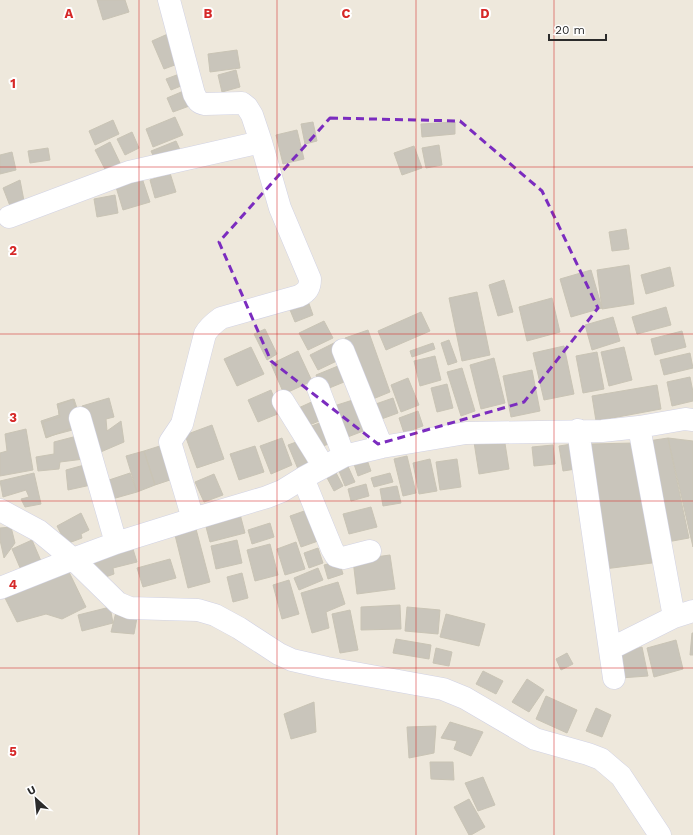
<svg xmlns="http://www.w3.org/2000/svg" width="693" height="835" viewBox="0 0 693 835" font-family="'Work Sans',sans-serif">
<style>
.building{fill:#c9c5bb;stroke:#c9c4b5}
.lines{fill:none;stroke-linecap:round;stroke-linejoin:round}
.street-casing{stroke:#d1d2e4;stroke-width:23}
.street{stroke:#fff;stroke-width:22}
.marked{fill:none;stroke:#7b2cbf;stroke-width:3;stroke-dasharray:8 5;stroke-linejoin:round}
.grid{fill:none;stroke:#d62828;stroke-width:1;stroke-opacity:0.55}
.grid-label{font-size:13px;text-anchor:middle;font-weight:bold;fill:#d62828;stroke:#fff;stroke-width:4;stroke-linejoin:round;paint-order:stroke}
</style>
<rect width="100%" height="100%" fill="#eee8dc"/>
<path class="building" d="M97,0H125L129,12L103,20Z
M170,33L183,62L164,69L152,41Z
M237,50L240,68L210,72L208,54Z
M236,70L240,87L222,92L218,75Z
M182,73L186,84L171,90L166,79Z
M186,90L192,105L173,112L167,98Z
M175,117L183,135L153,147L146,129Z
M113,120L119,134L95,145L89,131Z
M313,122L317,141L305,144L301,124Z
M455,122V134L422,137L421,124Z
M297,130L304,159L283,164L276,135Z
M132,132L139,148L125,155L117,139Z
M176,141L181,152L156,162L151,151Z
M110,142L121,165L107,173L95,150Z
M439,145L442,165L426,168L422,148Z
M414,146L422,168L402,175L394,153Z
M48,148L50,160L30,163L28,151Z
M12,152L16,170L0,174V155Z
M170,173L176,192L155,198L150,180Z
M142,178L150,202L123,210L116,187Z
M20,180L25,206L12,211L3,188Z
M115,195L118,213L97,217L94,199Z
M626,229L629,249L612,251L609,232Z
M629,265L634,304L602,309L597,270Z
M670,267L674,286L646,294L641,275Z
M591,270L602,308L571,317L560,279Z
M504,280L513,312L498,316L489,285Z
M477,292L490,355L462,361L449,298Z
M307,298L313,315L295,322L288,305Z
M552,298L560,332L527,341L519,307Z
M666,307L671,325L637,334L632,317Z
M421,312L430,331L386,350L378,331Z
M613,317L620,341L592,350L585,325Z
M324,321L333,338L308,350L299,333Z
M265,329L277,354L267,360L254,334Z
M368,330L390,392L368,401L345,338Z
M682,331L686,347L655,355L651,339Z
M449,340L457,362L448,365L441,343Z
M336,342L343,358L318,370L310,355Z
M433,343L435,349L412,357L410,351Z
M564,346L574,394L544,400L533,353Z
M251,347L264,374L237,386L224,359Z
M624,347L632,380L609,386L601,352Z
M298,351L312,381L284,394L271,364Z
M597,352L604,389L583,393L576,356Z
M690,353L693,368L664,375L660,360Z
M435,356L441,380L420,386L414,361Z
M494,358L505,403L481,409L470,365Z
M338,366L344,382L322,391L316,375Z
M462,368L475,411L461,416L447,372Z
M532,370L540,411L511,417L503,376Z
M690,377L693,392V401L672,406L667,382Z
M408,378L419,405L401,412L391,385Z
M447,384L453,408L437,412L431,388Z
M657,385L661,409L596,421L592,396Z
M271,390L280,413L258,422L248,400Z
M109,398L114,417L106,419L107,431L121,421L124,442L96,454L82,406Z
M393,398L398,413L376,421L370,406Z
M73,399L80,428L46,437L43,422L60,417L57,404Z
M74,399L82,424L46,438L41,421L59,415L58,405Z
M356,399L366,430L345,438L334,406Z
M316,400L324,419L302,428L294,410Z
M418,411L423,426L404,433L399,418Z
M325,421L334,442L315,449L306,428Z
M212,425L224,459L197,468L185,435Z
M26,429L33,470L0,476V453L7,451L5,434Z
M81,435L84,459L60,462L59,469L38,471L36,457L54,454V442Z
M504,437L509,469L479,474L474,442Z
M282,438L292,465L271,474L260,446Z
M668,438L689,538L667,542L648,441Z
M668,438L693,441V547Z
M299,441L308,465L298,469L288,445Z
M634,443L652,563L604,569L591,444Z
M572,444L576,469L563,471L559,446Z
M163,445L173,479L155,485L144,451Z
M553,445L555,464L534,466L532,447Z
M255,446L264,472L239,480L230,454Z
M144,451L155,485L137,492L126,456Z
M407,456L416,493L403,496L394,459Z
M366,457L371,471L358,476L353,461Z
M430,459L437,491L419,494L413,463Z
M457,459L461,487L440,490L436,462Z
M346,462L355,482L345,486L337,466Z
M88,464L91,485L68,490L66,470Z
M334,469L343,486L334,491L325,474Z
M34,473L41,504L25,507L21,499L29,497L26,490L3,497L0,481Z
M130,473L137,492L105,501L100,483Z
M390,473L393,482L374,487L371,478Z
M214,474L223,495L204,502L195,482Z
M366,484L369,496L351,501L348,489Z
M397,486L401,503L383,506L380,489Z
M371,507L377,527L349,534L343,514Z
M310,509L321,540L301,547L290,516Z
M81,513L89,530L81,534L82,538L66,544L57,526Z
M240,514L245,533L210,542L205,523Z
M270,523L274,537L252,544L248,530Z
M11,527L15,543L4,558L0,540V528Z
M196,529L210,582L188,588L175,535Z
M32,540L44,568L24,577L12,549Z
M237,540L242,563L216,569L211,546Z
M296,542L305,569L285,575L277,549Z
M270,544L278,575L255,581L247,550Z
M132,546L137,562L113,568L114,574L100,579L88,561Z
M318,548L323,563L309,568L304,553Z
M390,555L395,589L357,594L353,560Z
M170,559L176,578L143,587L137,568Z
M339,561L343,574L328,579L324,565Z
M318,568L323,580L299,590L294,578Z
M68,570L86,607L62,619L46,614L17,622L5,598Z
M242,573L248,598L233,602L227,577Z
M289,580L299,614L282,619L273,585Z
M338,582L345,604L326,612L329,628L312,633L301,593Z
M400,605L401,629L361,630V607Z
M110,607L113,623L82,631L78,615Z
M407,607L440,610L438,634L405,631Z
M117,608L138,612L134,634L111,632Z
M350,610L358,650L340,653L332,614Z
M446,614L485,624L479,646L440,637Z
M692,633H693V655H690Z
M396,639L431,645L429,659L393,653Z
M676,640L683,669L654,677L647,648Z
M642,647L648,676L620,678L617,654Z
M436,648L452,652L449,666L433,663Z
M567,653L573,664L561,670L556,659Z
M483,671L503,681L496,694L476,684Z
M527,679L544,690L529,712L512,702Z
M546,696L577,710L567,733L536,719Z
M314,702L316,732L291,739L284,714Z
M596,708L611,715L602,737L586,731Z
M450,722L483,732L471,756L454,749L457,741L441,738Z
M436,726L434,753L409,758L407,727Z
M430,762H453L454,780L431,779Z
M483,777L495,805L478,811L465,783Z
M469,799L485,827L471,835H469L454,807Z"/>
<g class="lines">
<g class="street-casing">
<path id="street" d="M169,0L194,94C197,100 198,103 205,104L242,103L247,107L252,115L261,142L280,208L310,279C310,288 307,292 299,296L221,318C214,323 209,327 205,334L182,424L170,442L193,519
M9,217L129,172L261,142
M343,350L382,447
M318,388L344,456
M283,401L324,467
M80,418L116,543
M639,427L674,617
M578,430L614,678
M303,478L332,549L336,556L343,558L370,551
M0,510L39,531L73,559L118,603L130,608L198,610L215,615L239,628L279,654L292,660L327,668L443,689L465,698L535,739L588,754L601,759L621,776L660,835
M0,588L73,559L116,543L193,519L267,497L282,491L303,478L344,456L382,447L466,433L602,431L639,427L685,419L693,420
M610,649L674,617L693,611"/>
</g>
<use href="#street" class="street"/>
</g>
<path class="marked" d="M330,118L460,121L542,191L598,308L524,402L378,444L271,361L219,242Z"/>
<path class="grid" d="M139,0V835M277,0V835M416,0V835M554,0V835M0,167H693M0,334H693M0,501H693M0,668H693"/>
<g class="grid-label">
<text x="69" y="18">A</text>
<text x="208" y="18">B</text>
<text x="346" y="18">C</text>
<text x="485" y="18">D</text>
<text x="13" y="88">1</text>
<text x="13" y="255">2</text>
<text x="13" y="422">3</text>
<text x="13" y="589">4</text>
<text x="13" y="756">5</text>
</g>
<g transform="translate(36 799) rotate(333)" stroke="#ffffff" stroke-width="3" paint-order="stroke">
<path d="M0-3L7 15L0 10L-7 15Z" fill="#2b2b2b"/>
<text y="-6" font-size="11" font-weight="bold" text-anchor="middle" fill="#2b2b2b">U</text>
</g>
<path d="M549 34v6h57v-6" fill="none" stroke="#2b2b2b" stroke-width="2"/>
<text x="555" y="34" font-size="12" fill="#2b2b2b" stroke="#ffffff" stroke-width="3" paint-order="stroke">20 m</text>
</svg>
